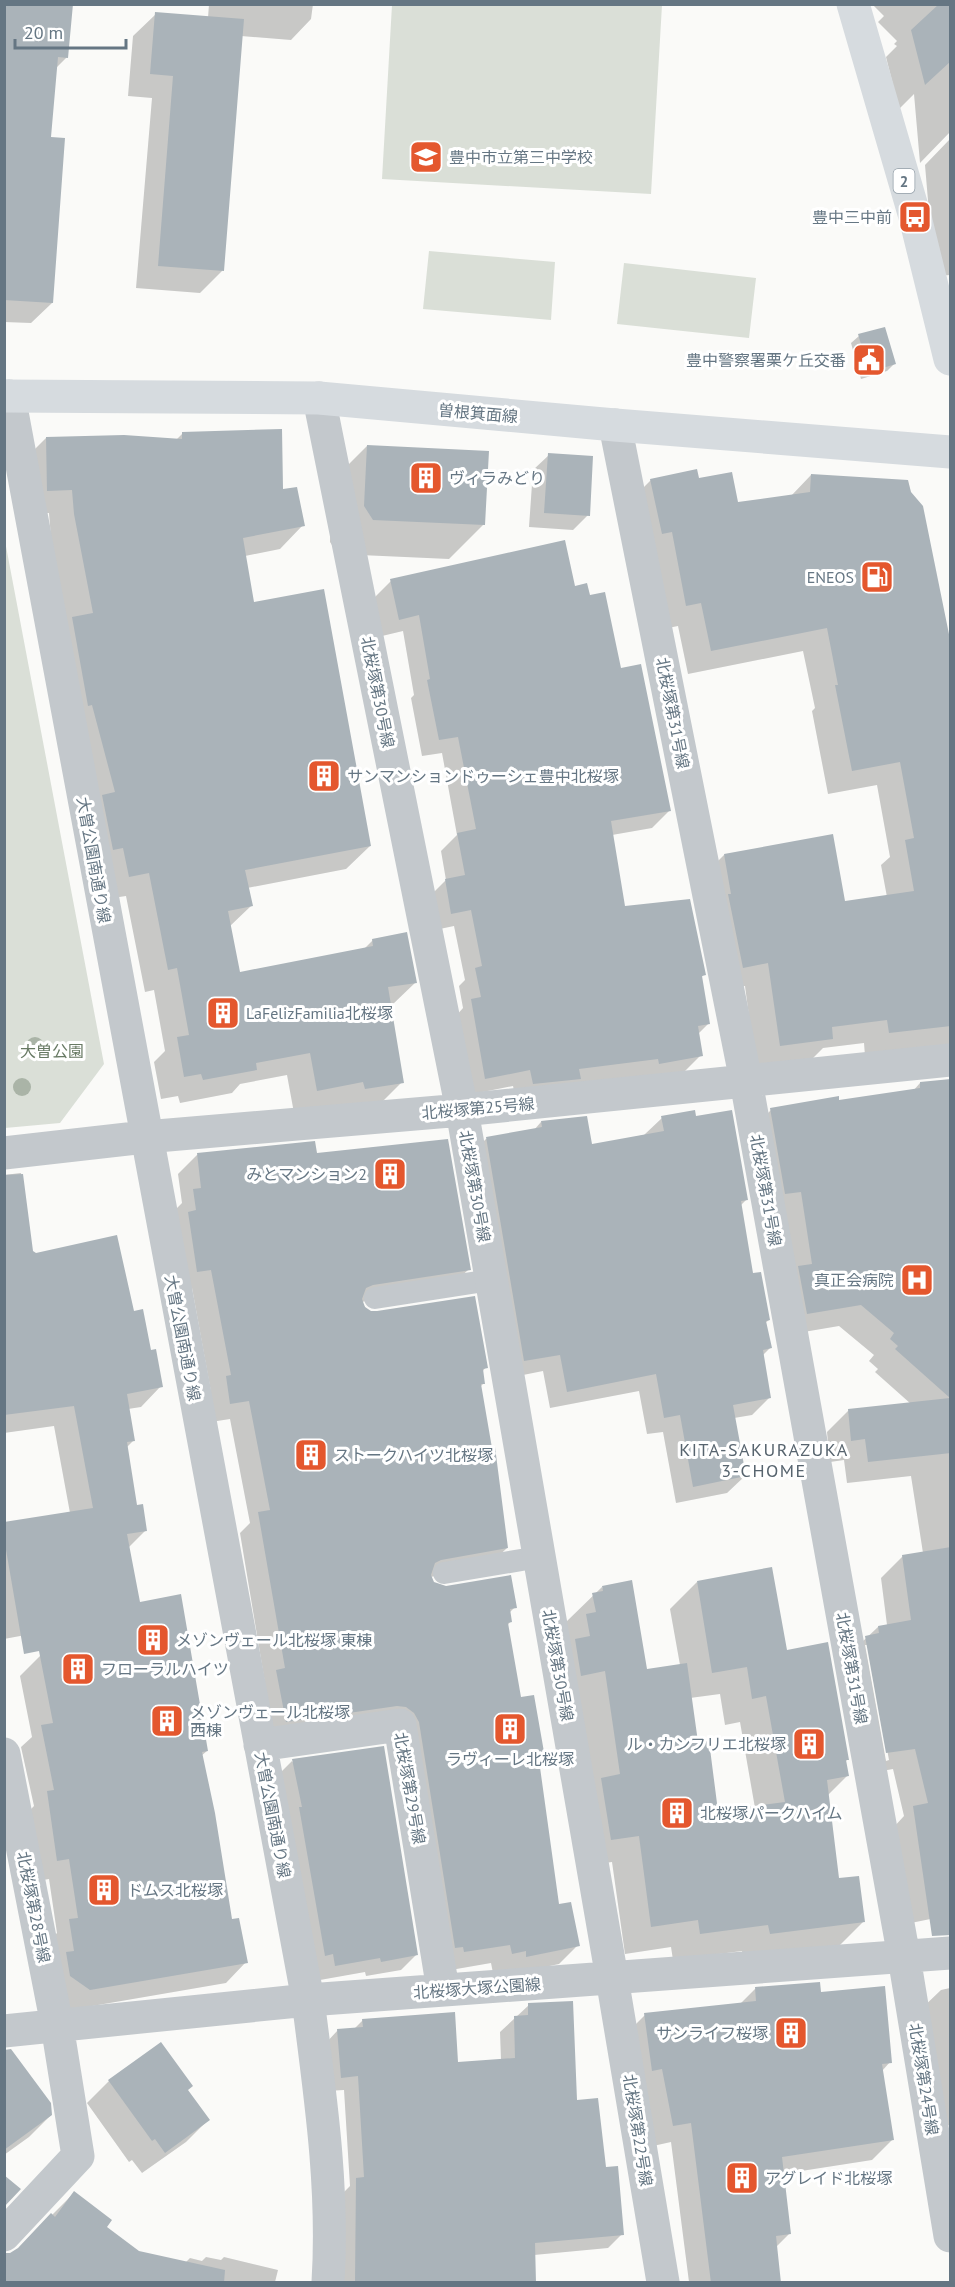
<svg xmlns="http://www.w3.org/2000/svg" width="955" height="2287" viewBox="0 0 955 2287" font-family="'PT Sans','Noto Sans JP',sans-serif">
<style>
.green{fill:#dadfd7}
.shadow{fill:#0003;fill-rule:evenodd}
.building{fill:#aab3b9}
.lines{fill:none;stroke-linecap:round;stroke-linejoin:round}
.lane{stroke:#c3c8cc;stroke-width:22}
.street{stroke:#c3c8cc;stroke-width:33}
.secondary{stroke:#d6dbdf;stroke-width:33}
.primary{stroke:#d6dbdf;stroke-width:33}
.tree{fill:#aab4a7}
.labels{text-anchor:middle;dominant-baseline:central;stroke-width:6;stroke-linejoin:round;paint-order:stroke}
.shield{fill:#fff;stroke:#939fa8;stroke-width:1.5}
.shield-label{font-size:15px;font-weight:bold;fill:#657683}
.poi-label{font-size:16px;fill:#657683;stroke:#fff;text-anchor:start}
.street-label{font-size:16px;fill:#657683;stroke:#fff}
.park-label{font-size:16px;fill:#687a64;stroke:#fff}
.neighbourhood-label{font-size:18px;letter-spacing:1.5px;fill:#57646e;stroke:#fff}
</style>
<rect width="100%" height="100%" fill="#fafaf8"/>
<path class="green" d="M392,5H662L651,194L382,179Z
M429,251L555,262L551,320L423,309Z
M624,263L756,278L749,338L617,324Z
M5,541L104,1064L60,1123L5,1128Z"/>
<path class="shadow" d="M4,4L67,57L56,68L50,139L52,303L31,323L4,322Z
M209,4H313L311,19L291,40L241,36L222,271L200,293L136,288L152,98L128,96L133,36L156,14L208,18Z
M872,4H950V132L920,163L914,94L899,109L886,57L897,46L894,44L897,41L878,22L884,16Z
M950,139V275L938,276L931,236L925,165Z
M859,336L894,364L887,371L861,379L851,343Z
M183,433L282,491L303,525L280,549L245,556L253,604L370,846L346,869L247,888L251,906L229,927L239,974L364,949L373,940L416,982L392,1005L389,1006L402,1082L379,1105L294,1113L287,1075L240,1084L232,1093L180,1103L178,1096L161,1099L154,1062L165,1051L154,990L145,992L126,896L106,899L51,538L49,513H24L23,461L46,438L176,440Z
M367,446L484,524L449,559L338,554L330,542L332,481Z
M549,455L588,515L573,530L529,527L533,470Z
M811,475L950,647V1046L865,1056L864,1043L823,1048L808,1063L756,1069L745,986L719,991L700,879L724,855L844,903L887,897L881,865L890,857L877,785L828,794L812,711L815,708L803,651L688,674L678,626L663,629L627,504L651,480H698L737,503L791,496Z
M391,581L574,587L589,597L620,670L669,811L652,828L612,835L624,908L704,974L701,978L708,1024L698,1034L701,1055L684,1072L516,1100L513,1086L468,1095L455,1017L463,1008L459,986L465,980L454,926L435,930L429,897L446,880L441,851L457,835L442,753L422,756L411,698L414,695L403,631L382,636L374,598Z
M950,1080V1915L906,1924L892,1829L904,1816L893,1769L865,1774L844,1659L878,1627L887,1625L881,1578L903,1556L923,1553L911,1476L847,1483L844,1460L830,1462L827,1432L849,1410L911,1404L875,1372L878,1369L869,1361L874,1355L839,1326L786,1335L749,1132L771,1110L913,1091L920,1083ZM865,1645H868L889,1760L886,1761Z
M662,1118L747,1199L740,1206L752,1275L769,1320L765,1323L770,1348L762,1356L769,1398L752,1415L734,1418L745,1476L727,1493L676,1503L663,1432L647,1434L639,1391L550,1408L543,1371L508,1378L469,1156L486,1139L534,1130L541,1122L591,1146L644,1135Z
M197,1155H315L469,1269L449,1288L361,1302L369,1312L486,1367L482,1372L484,1383L480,1387L507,1548L487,1567L430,1577L433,1583L515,1607L509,1613L510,1622L507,1626L520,1699L543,1751L537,1757L558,1906L578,1945L559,1964L507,1975L493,1973L491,1963L445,1971L400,1742L267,1741L265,1683L240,1533L250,1523L230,1419L211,1422V1392L192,1288L177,1291L175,1210L182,1203L178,1174Z
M21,1173L32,1252L132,1313L149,1352L161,1386L141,1407L128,1409L134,1440L126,1448L136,1506L145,1531L128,1548L139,1604L207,1751L201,1756L231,1921L246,1962L226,1983L69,2010L49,1941L57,1933L49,1879L37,1881L27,1813L34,1806L21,1747L32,1737L20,1676L40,1656L85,1624L4,1639V1524L70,1513L54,1426L4,1433V1175Z
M697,1582L786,1651L848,1759L845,1762L847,1776L827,1796L838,1880L864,1921L837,1948L743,1961L742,1951L673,1960L671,1947L625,1954L612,1862L584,1866L566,1622L602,1587L646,1670L680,1665L670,1609ZM720,1694L725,1725L740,1722L755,1808L717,1812L697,1744L690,1698Z
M292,1761L417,1954L401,1970L366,1976L365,1972L320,1980L277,1776Z
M950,1988V2125L937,2127L919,2011L941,1990Z
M755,1989L820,1994L890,2062L882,2071L893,2139L872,2160L782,2174L789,2234L776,2247L779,2282H689L671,2142L653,2146L625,2035L645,2015L740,2004Z
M529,2005L576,2102L605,2168L622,2234L608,2248L534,2255V2282H342L343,2193L350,2186L344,2090L327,2091L324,2045L338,2030L354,2029L363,2020L456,2063L501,2060L500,2032Z
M160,2044L186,2090L208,2120L186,2142L142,2173L132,2160L129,2162L87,2103L109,2081Z
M4,2061L51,2115L29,2137L4,2155Z
M74,2193L105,2227L139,2252L185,2263L190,2258L202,2261L206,2257L221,2260L224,2257L278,2270L275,2282H4L16,2251Z"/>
<path class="building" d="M4,4H73L68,58L58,57L51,137L65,138L53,303L4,300Z
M939,4H951V61L925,85L911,30Z
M155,12L244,19L224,271L158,266L173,76L150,74Z
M885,327L896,364L869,372L858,334Z
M282,429L283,489L297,487L305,526L243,538L254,602L324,589L371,846L245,870L253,906L228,911L240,972L373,946L372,939L407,932L417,983L388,987L404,1083L365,1089L363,1082L317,1091L310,1053L256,1063L257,1070L203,1080L201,1074L184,1077L177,1037L189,1035L177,968L168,970L149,873L129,877L123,848L113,850L102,795L115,792L92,705L88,706L72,617L93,613L74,514L72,490L47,491L46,437L124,435L182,439V432Z
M367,445L489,451L485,525L373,520L364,506Z
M548,453L593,456L590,516L544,513Z
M697,469L699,478L732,472L738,502L810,492L811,474L908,480L911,492L923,506L951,644V1026L889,1033L887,1020L832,1027L833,1039L780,1046L768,963L743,968L728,894H731L724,854L833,834L845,901L914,891L905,840L914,838L900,762L852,771L835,685H838L827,628L711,651L701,603L686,606L672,532L662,534L650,479Z
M565,540L575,586L587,583L590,595L605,592L621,668L641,664L671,811L611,821L625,906L690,899L706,975L702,976L710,1024L698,1026L703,1056L659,1064L658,1059L579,1069L581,1079L533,1084L530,1070L485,1079L471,999L481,997L475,968L482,966L471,910L451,914L445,879L465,875L457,833L476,829L458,737L439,740L427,680L430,679L419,615L399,620L390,579Z
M951,1079V1453L868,1462L865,1439L851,1441L848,1409L950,1398L895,1349L898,1346L890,1339L894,1333L861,1305L807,1314L798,1266L812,1264L801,1192L785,1194L770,1108L839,1096V1100L920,1088V1082Z
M695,1110L696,1116L732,1110L748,1200L741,1201L753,1273L761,1272L770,1320L766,1321L772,1348L763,1350L771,1398L733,1405L746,1476L693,1487L680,1415L664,1418L656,1374L567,1392L560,1355L524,1361L486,1137L542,1127L541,1121L587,1116L592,1144L664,1131L661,1116Z
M448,1139L471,1270L373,1285L366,1288L362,1299L365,1307L371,1311H377L475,1296L488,1368L483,1369L485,1384H481L492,1448L495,1447L508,1548L441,1560L435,1563L431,1575L434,1582L446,1586L511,1575L517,1608L510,1609L512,1622L508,1623L521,1697L534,1695L544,1752L538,1753L559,1904L571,1902L580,1946L526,1957V1951L512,1954L510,1945L464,1952L463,1947L455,1948L419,1722L414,1713L406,1707L397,1706L286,1722L276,1670L285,1668L258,1512L270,1510L249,1401L230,1404L226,1376L231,1375L211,1270L197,1272L188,1212L196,1210L193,1189L201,1188L197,1153L315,1141L317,1153Z
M23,1174L33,1251L36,1253L117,1235L134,1311L143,1309L151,1350L156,1349L163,1387L127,1394L135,1441L127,1442L137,1505L143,1504L147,1531L127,1534L140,1602L181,1594L208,1751L202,1752L215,1813L232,1919L239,1918L248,1963L90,1990L70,1976L66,1952L74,1951L69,1919L78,1918L69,1859L57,1861L47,1791L54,1790L41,1725L53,1723L39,1651L24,1654L4,1538V1522L93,1508L74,1406L4,1415V1175Z
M951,1547V1935L932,1936L913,1806L928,1803L915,1749L886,1753L865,1636L879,1633L878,1626L911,1620L902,1555Z
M772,1567L787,1650L828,1642L849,1760H846L849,1776L827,1780L839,1878L859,1876L865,1922L770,1934L768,1925L700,1934L698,1920L651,1927L639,1836L611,1840L601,1778L620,1774L605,1671L581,1676L575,1639L590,1636L586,1614L596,1612L592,1593L603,1591L602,1586L632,1580L647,1669L687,1663L698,1742L709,1741L718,1811L785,1802L766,1696L752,1699L747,1667L712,1673L697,1581Z
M384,1746L418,1955L381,1962L380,1958L335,1966L333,1954L325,1956L299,1807H302L292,1759Z
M820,1982L821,1992L885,1986L892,2063L882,2064L894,2140L782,2157L791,2234L776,2236L781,2283H711L691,2123L673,2126L662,2069L652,2071L644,2013L756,2001L755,1987Z
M573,2001L577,2100L598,2098L606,2167L618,2166L624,2235L535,2243L536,2283H355L356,2178L364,2177L358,2076L341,2078L337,2029L363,2027L362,2019L455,2012L458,2062L515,2058L514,2016L528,2015V2003Z
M161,2042L193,2086L188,2090L210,2120L165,2153L155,2139L152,2141L108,2080Z
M11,2049L51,2103L52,2115L4,2150V2050Z
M4,2175L21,2189L4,2207Z
M74,2191L112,2220L107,2227L139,2251L225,2270L224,2283H4V2253H10L18,2248L51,2213L55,2217Z"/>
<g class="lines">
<path class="lane" d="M375,1298L491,1280
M444,1573L539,1557"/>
<path class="street" d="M9,396L308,2000C320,2094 334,2188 328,2282
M319,398L462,1110L612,1978L663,2282
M615,425L746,1081L904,1957L950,2236
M4,1153L145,1137L462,1110L950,1060
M260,1745L400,1725L443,1990
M4,1754L57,2025L78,2156L4,2235
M4,2031L308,2000L950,1953"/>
<path class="secondary" d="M4,396L319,398L615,425L950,452"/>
<path class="primary" d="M853,4L915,217L950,359"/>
</g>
<g class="tree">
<circle cx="35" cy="1046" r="9"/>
<circle cx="22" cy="1087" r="9"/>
</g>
<defs>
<g id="school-square" transform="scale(1.725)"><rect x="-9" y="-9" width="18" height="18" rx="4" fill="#e4572e" stroke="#fff"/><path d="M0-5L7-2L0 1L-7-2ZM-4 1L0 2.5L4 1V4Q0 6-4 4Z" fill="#fff"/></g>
<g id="bus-square" transform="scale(1.725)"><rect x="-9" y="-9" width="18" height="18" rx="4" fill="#e4572e" stroke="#fff"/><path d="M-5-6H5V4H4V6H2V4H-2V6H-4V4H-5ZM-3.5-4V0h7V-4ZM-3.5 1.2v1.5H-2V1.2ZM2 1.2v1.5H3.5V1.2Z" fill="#fff"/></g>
<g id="civic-square" transform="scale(1.725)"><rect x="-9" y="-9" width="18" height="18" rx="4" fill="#e4572e" stroke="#fff"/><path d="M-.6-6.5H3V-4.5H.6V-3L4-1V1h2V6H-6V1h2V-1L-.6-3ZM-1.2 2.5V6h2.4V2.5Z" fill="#fff"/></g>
<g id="building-square" transform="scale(1.725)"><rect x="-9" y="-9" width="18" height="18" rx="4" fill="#e4572e" stroke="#fff"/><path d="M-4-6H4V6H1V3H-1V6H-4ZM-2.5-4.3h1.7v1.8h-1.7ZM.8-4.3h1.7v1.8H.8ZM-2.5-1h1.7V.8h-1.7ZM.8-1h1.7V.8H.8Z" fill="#fff"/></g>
<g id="fuel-square" transform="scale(1.725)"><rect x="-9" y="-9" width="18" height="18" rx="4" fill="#e4572e" stroke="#fff"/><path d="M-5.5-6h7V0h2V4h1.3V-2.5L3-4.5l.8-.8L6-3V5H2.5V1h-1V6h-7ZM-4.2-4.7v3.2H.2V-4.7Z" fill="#fff"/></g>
<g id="hospital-square" transform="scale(1.725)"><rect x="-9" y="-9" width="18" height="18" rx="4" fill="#e4572e" stroke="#fff"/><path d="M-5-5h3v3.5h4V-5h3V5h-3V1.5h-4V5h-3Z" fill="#fff"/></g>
</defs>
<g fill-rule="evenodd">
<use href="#school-square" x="426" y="157"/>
<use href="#bus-square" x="915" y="217"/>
<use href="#civic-square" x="869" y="360"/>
<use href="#building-square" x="426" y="478"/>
<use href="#fuel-square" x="877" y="577"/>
<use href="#building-square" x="324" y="776"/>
<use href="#building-square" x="223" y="1013"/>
<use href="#building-square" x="390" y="1174"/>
<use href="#hospital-square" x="917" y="1280"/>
<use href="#building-square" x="311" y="1455"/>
<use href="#building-square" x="153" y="1640"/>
<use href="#building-square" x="78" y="1669"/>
<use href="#building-square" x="167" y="1721"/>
<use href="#building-square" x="510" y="1729"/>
<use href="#building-square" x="809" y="1744"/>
<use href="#building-square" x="677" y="1813"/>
<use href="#building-square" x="104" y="1890"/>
<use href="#building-square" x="791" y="2033"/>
<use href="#building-square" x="742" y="2178"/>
</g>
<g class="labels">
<rect class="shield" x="893.5" y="169" width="21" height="24" rx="4.5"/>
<g class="shield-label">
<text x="904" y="181">2</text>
</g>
<g class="poi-label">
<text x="449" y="157">豊中市立第三中学校</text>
<text x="892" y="217" text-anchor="end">豊中三中前</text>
<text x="846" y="360" text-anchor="end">豊中警察署栗ケ丘交番</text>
<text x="449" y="478">ヴィラみどり</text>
<text x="854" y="577" text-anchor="end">ENEOS</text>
<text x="347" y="776">サンマンションドゥーシェ豊中北桜塚</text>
<text x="246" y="1013">LaFelizFamilia北桜塚</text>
<text x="367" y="1174" text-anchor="end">みとマンション2</text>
<text x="894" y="1280" text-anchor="end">真正会病院</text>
<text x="334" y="1455">ストークハイツ北桜塚</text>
<text x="176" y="1640">メゾンヴェール北桜塚 東棟</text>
<text x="101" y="1669">フローラルハイツ</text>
<text x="190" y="1712">メゾンヴェール北桜塚<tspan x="190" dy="18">西棟</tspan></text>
<text x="786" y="1744" text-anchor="end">ル・カンフリエ北桜塚</text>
<text x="510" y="1759" text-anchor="middle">ラヴィーレ北桜塚</text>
<text x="700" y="1813">北桜塚パークハイム</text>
<text x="127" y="1890">ドムス北桜塚</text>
<text x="768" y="2033" text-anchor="end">サンライフ桜塚</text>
<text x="765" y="2178">アグレイド北桜塚</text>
</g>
<g class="street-label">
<text transform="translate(478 413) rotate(5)">曽根箕面線</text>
<text transform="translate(378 692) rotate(79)">北桜塚第30号線</text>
<text transform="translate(673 713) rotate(79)">北桜塚第31号線</text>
<text transform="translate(94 860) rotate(80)">大曽公園南通り線</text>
<text transform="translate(478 1108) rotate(-5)">北桜塚第25号線</text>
<text transform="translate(475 1186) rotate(80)">北桜塚第30号線</text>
<text transform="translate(766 1190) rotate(80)">北桜塚第31号線</text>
<text transform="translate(183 1338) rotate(79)">大曽公園南通り線</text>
<text transform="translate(558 1665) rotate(80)">北桜塚第30号線</text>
<text transform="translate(852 1668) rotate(80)">北桜塚第31号線</text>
<text transform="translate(410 1788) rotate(80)">北桜塚第29号線</text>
<text transform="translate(273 1815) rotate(79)">大曽公園南通り線</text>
<text transform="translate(34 1907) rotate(79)">北桜塚第28号線</text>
<text transform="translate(477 1988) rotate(-4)">北桜塚大塚公園線</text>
<text transform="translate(924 2079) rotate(81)">北桜塚第24号線</text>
<text transform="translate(638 2130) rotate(81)">北桜塚第22号線</text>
</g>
<g class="park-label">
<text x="52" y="1051">大曽公園</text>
</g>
<g class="neighbourhood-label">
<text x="764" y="1449">KITA-SAKURAZUKA<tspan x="764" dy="21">3-CHOME</tspan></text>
</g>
</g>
<rect width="955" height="2287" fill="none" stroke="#657683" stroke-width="12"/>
<path d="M15 39v9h111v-9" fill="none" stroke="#657683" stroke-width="3"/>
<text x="24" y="39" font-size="18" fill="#657683" stroke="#ffffff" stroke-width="4.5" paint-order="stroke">20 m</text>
</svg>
